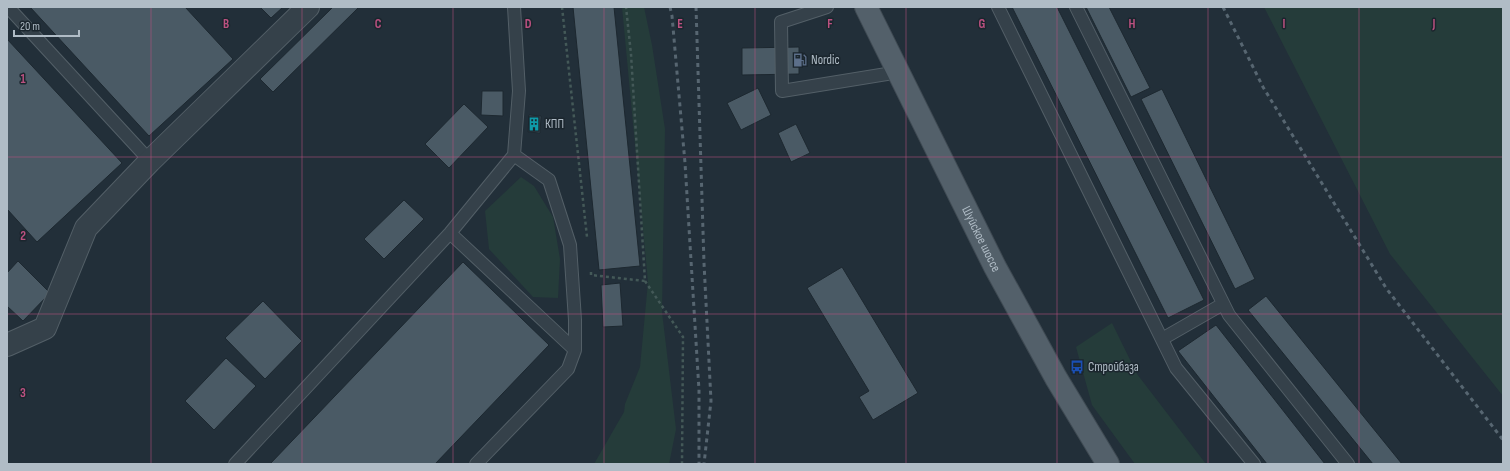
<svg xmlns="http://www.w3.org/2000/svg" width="1510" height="471" viewBox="0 0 1510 471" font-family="'Sofia Sans Condensed',sans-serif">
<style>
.green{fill:#253c3a}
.building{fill:#4a5a65;stroke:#1d2830}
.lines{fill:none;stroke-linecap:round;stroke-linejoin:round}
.lane-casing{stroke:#535f67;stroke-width:14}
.street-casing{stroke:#535f67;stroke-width:24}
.primary-casing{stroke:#3f4a53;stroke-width:24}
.path{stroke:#445958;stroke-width:2.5;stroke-dasharray:3 3;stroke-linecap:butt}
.lane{stroke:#35414a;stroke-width:12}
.street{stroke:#35414a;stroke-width:22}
.primary{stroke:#53606a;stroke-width:22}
.rail{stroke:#576671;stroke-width:3;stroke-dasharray:4 4;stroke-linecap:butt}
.grid{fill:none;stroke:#bc5180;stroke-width:1;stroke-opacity:0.55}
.labels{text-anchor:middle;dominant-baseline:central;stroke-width:3;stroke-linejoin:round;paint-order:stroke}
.poi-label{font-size:13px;fill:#b0bcc6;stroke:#1b262e;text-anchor:start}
.street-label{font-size:13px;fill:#b0bcc6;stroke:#1b262e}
.grid-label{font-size:13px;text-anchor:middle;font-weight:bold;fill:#bc5180;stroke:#1b262e;stroke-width:3;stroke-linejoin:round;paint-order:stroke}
</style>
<rect width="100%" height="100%" fill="#222f39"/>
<path class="green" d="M622,7H644L652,45L665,129L662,312L676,429L669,464H594L624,412L625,404L640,367L648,282Z
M1264,7H1503V396L1390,254Z
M521,177L534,186L553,217L560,259L558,298L533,297L489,249L485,211Z
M1112,323L1137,374L1206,464H1135L1092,405L1076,347Z"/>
<path class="building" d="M30,7H185L233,59L149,136Z
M260,7H283L271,18Z
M333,7H359L273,92L260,79Z
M573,7H614L640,266L599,270Z
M1012,7H1057L1204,300L1168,318Z
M1086,7H1109L1150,88L1131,97Z
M7,39L122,163L37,242L7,209Z
M799,47V74L742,75V48Z
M758,88L771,115L741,130L727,103Z
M1162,89L1255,279L1235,289L1141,99Z
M482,91H503V116L481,115Z
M464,104L488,127L449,168L425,144Z
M529,115L541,116L540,133L528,132Z
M796,124L810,153L791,162L778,133Z
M404,200L424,219L384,259L364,239Z
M18,261L50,293L23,321L7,306V273Z
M463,262L549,345L435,464H270Z
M842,267L918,393L873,420L859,397L869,391L807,288Z
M620,283L623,326L603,327L601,285Z
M1266,296L1402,464H1373L1248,310Z
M263,301L302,341L265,379L225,338Z
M1216,325L1325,464H1267L1178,351Z
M226,358L256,386L214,430L185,401Z"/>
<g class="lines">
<g class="lane-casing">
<path id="lane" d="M8,7L150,161
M827,7L781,22L782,91L899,72
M998,7L1176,368L1254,464
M1076,7L1229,315L1348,464
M450,233L575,350
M1162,339L1223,304
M235,464L450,233L514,155L519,91L514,7
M476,464L568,369L575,350V320L570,245L549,180L514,155"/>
</g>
<g class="street-casing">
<path id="street" d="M7,345L45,328L86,228L150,161L308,7"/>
</g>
<g class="primary-casing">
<g id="primary">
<path id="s1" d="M866,7L995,267L1056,378L1108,464"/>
</g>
</g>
<path class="path" d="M562,7L587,237
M591,272V275L645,281L631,54L626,7
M645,281L683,337L682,464"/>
<use href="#lane" class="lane"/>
<use href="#street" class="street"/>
<use href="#primary" class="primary"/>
<path class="rail" d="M670,7L672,16L685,163L699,390V464
M696,7L704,263L711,401L704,464
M1223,7L1263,87L1386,288L1503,440"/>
</g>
<path class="grid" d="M151,7V464M302,7V464M453,7V464M604,7V464M755,7V464M906,7V464M1057,7V464M1208,7V464M1359,7V464M7,157H1503M7,314H1503"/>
<defs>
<g id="fuel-bare" transform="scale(1.08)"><path d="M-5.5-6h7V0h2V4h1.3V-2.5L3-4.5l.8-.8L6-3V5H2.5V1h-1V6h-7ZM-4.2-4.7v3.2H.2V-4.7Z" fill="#5c6f8a" stroke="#1b262e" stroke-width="2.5" paint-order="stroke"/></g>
<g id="building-bare" transform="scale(1.08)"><path d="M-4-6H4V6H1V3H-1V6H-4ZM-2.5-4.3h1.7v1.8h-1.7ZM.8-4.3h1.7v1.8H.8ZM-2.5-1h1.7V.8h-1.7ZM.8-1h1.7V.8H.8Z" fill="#0f9aa8" stroke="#1b262e" stroke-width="2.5" paint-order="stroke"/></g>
<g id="bus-bare" transform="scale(1.08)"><path d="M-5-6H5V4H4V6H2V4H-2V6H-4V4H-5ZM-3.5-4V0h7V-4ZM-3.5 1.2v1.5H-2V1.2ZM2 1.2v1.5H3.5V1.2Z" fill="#1a4fb4" stroke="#1b262e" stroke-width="2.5" paint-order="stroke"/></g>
</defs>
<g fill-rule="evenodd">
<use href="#fuel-bare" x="800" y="60"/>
<use href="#building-bare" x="534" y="124"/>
<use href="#bus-bare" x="1077" y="367"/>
</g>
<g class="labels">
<g class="poi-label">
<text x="811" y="60">Nordic</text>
<text x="545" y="124">КПП</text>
<text x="1088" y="367">Стройбаза</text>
</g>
<g class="street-label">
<text stroke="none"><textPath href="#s1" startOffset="259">Шуйское шоссе</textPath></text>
</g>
</g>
<g class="grid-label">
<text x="226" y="28">B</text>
<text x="378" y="28">C</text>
<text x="528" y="28">D</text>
<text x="680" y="28">E</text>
<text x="830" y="28">F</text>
<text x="982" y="28">G</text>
<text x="1132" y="28">H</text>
<text x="1284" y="28">I</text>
<text x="1434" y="28">J</text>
<text x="23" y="83">1</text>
<text x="23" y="240">2</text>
<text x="23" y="397">3</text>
</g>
<rect width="1510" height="471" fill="none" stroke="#b0bcc6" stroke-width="16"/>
<path d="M14 30v6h65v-6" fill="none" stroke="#b0bcc6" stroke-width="2"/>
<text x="20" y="30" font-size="12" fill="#b0bcc6" stroke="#1b262e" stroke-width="3" paint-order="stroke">20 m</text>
</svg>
